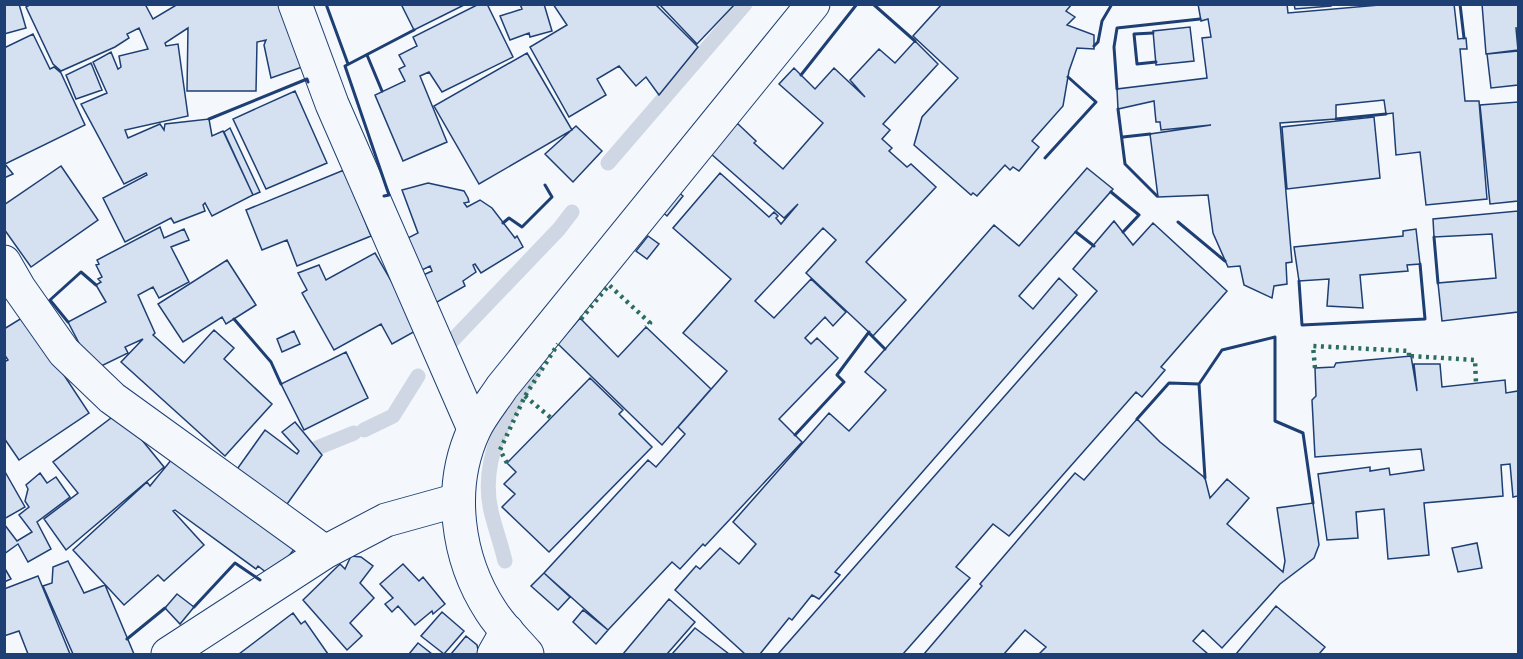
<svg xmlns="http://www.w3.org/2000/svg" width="1523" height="659" viewBox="0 0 1523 659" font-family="'Open Sans',sans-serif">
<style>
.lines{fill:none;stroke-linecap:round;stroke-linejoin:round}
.stream{stroke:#cfd7e4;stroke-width:15}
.building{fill:#d5e0f0;stroke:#1d3f73;stroke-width:1.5}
.minor-casing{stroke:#1d3f73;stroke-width:35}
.tertiary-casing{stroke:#1d3f73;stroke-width:35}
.minor{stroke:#f4f7fb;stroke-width:33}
.tertiary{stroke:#f4f7fb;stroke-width:33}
.hedge{stroke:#2c6c60;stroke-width:4.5;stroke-dasharray:3 4.5;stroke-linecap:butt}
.wall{stroke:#1d3f73;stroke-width:3}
</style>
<rect width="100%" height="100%" fill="#f4f7fb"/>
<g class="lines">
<path class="stream" d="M608,163L745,4
M448,345L559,229L572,212
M364,430L393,416L418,376
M317,448L354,433
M505,561C501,544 495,528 491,511C479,459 508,410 535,368"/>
</g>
<path class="building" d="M4,4H19L26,28L4,34Z
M145,4L153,19L178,4H289L305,66L271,78L264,45L266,40L257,42L256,91H187L188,28L165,43L166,46L178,44L188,116L125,130L128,138L160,124L164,130L165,124L209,119L212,136L223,131L253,195L212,216L205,203L203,205L205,211L174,223L171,218L125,242L103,198L147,175L146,173L124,184L81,104L107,93L93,62L111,52L118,69L121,67L119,56L148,49L139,28L127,34L129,38L115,47L61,71L53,64L26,7L31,4Z
M401,4H466L414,30Z
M479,4H487L513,57L442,92L429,72L420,76L447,142L403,161L375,95L405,81L399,69L405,66L399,55L417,46L413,37Z
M520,4H544L552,31L530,37L529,33L510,40L500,16L522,9Z
M553,4H655L698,47L659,95L646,77L636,86L619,66L597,79L606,95L569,117L530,47L567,25Z
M659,4H735L697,44Z
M942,4H1072L1066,11L1075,17L1067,25L1094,35V49L1077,48L1069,71L1063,106L1032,141L1039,147L1019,171L1013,167L1010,170L1005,165L977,196L973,193L971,195L914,145L922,117L958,78L913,36Z
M1198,4H1287L1288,13L1391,4H1454L1458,39L1466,38L1467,49H1460L1465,101H1479L1487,199L1426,205L1420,152L1396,155L1393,113L1386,114L1384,100L1336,105V119L1280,123L1292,262L1286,263L1287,284L1274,286L1272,298L1244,285L1240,266L1228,267L1213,233L1208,195L1158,197L1150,134L1211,125L1161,130L1160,122H1156L1154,101L1118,109L1117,89L1207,78L1202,38L1211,37L1208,19L1201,21Z
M1294,4H1331V6L1295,9Z
M1482,4H1518V28H1516L1518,50L1486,54Z
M1190,27L1194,61L1156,65L1153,31Z
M33,34L50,69L54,67L61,73L85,125L5,164L13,174L4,178V48Z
M915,41L938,64L883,124L890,130L882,139L892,148L889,151L907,167L911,164L936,187L866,262L906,300L873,336L806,273L836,240L823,228L755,301L774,318L811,279L846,312L833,326L825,317L805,338L811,344L817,338L838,358L779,419L802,442L705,546L703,544L680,569L672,562L608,630L544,573L648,460L656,467L685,434L678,427L727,371L683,333L731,279L673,228L720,173L769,217L774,212L778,216L776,218L781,224L798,204L784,218L710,153L737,123L756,141L754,143L783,169L823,123L779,84L794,68L815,89L834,68L865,97L850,80L879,49L895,63Z
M1518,51V85L1491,88L1487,54Z
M527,53L572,130L479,184L434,106Z
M91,63L102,90L76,99L66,75Z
M295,91L327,163L266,189L233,119Z
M1518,102V201L1490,204L1480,105Z
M1374,117L1380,178L1287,189L1282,127Z
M576,126L602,151L573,182L545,154Z
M230,128L260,192L253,195L224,132Z
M61,166L98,220L31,267L4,229V205Z
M1087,168L1113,189L1019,296L1033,309L1059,278L1077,295L835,572L840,575L819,599L812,595L792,620L789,618L760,654H745L675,590L696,566L700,569L720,548L739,564L756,544L733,522L829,413L849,431L886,390L865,372L994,225L1019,246Z
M344,170L371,236L297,266L287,240L262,250L246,210Z
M428,183L464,191L468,198L469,202L464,203L467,207L480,200L492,208L515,238L517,236L523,247L481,273L475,264L473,265L476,272L463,281L465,286L425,309L410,281L432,271L430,266L410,276L396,244L418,233L402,190Z
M670,185L683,196L667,216L654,205Z
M1518,211V312L1442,321L1438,283L1496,278L1492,234L1434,237L1433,219Z
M1114,221L1133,245L1153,223L1227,291L1161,367L1165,370L1142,397L1136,392L1009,536L993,524L956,567L970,578L903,654H778L1097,291L1073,269Z
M160,227L164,238L184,229L189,240L171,247L189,282L159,298L153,287L138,295L155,333L153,335L184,363L214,330L234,348L224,359L272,404L225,456L121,362L143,339L125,347L128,353L93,370L68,322L106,302L96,285L101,282L98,279L102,277L96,265L99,264L97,260Z
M1416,229L1420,264L1407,265L1408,271L1360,275L1363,308L1327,306L1329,279L1299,281L1294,247L1403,236V231Z
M648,236L659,244L647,259L636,251Z
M375,253L419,329L392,344L381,324L334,350L302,293L307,290L298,273L319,265L326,280Z
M227,260L256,305L226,324L222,317L183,342L158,304Z
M25,316L89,413L19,460L4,438V362L8,360L4,354V329Z
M580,318L618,357L646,327L711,389L662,445L558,344Z
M294,331L300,344L282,352L277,339Z
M346,352L368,398L304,430L281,384Z
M1411,356L1417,391L1414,364H1440L1442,387L1505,380L1506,393L1518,391V496L1513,497L1510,464L1501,465L1503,496L1424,503L1429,555L1388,559L1384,509L1356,512L1358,538L1327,540L1318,474L1370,467V471L1389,468L1390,475L1424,470L1421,449L1315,457L1312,400L1316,396L1315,368L1334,367L1336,363Z
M590,378L623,410L619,414L652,447L549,552L502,507L515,494L504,484L516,472L507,463Z
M119,412L164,467L66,550L44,519L78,493L53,462Z
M1137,419L1160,442L1205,478L1210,498L1227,479L1249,498L1227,524L1283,572L1285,561L1277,508L1313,503L1319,545L1314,558L1280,584L1222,648L1203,630L1193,641L1208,654H1039L1046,647L1025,630L1004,654H924L982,586L980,584L1075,473L1084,480Z
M295,422L322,455L285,507L235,472L265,430L297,454L299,451L282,432Z
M172,459L296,547L272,577L258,566L256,569L175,510L173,511L204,545L164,581L158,575L124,605L73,550L147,482L150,486Z
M4,470L25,507L4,519Z
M40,473L47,483L56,477L70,497L37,522L51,549L28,562L18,544L4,554V524L17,541L32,532L19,515L29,507L25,501L28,489L26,485Z
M1477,543L1482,568L1458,572L1452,548Z
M351,556L361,557L373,566L360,583L374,598L350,623L362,636L347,650L303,600L340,564L345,569Z
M68,561L84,593L105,585L134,654H73L43,586L52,583L53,567Z
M403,564L419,581L423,577L445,604L433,614L432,611L415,625L398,606L392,612L385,604L393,598L380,584Z
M4,567L11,579L4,582Z
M544,573L570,597L558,610L531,586Z
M38,576L70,654H28L19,631L4,636V589Z
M177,594L194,607L180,624L165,608Z
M669,599L695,622L667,654H623Z
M1276,606L1325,647L1319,654H1236Z
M583,610L608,630L596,644L573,622Z
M442,612L464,631L444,654L421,636Z
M293,613L301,624L305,621L328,654H239Z
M695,628L729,654H672Z
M466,636L477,645L479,654H451Z
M418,643L432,654H409Z"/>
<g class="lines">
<g class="minor-casing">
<path id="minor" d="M295,4L332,104L474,429
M4,262L19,288L64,352L112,398L325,552
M168,654L325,552L386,520L458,500
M494,654L507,631"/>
</g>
<g class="tertiary-casing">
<path id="tertiary" d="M527,654C515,640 501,627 491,611C457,559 447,488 474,430C481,415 493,401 502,387L813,4"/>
</g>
<use href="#minor" class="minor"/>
<use href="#tertiary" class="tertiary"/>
<path class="hedge" d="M581,319L609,285L650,323L646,327
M1411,356L1475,360L1476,383
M1315,368L1313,346L1409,351V356
M525,396L551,418
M507,463L500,450L525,396L558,344"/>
<path class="wall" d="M326,4L348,64
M873,4L915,41
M1460,4L1464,38
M1153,33L1134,34L1137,64L1156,62
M1094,46L1098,42L1102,21L1112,4
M367,55L382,91
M801,75L857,4
M1117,89L1114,47L1117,28L1200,19
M1118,109L1125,164L1157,196
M209,119L307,79L308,82
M1336,119L1386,114
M1123,137L1150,134
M1045,158L1096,102L1068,77
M1111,192L1139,215L1123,232
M384,196L389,195L345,66L414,30
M1178,222L1225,261
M503,223L509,218L522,227L552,197L545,185
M1076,232L1094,246
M1434,237L1438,283
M1299,281L1302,325L1425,319L1420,264
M234,319L271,362L281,384
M68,322L50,300L81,272L96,285
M870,334L885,349
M1137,419L1169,383L1199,384
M795,435L844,382L837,375L869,332
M1205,478L1199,384L1222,350L1275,337V421L1303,433L1313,503
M194,607L235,563L260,580
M127,639L165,608"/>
</g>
<rect width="1523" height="659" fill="none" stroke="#1d3f73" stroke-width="12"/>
</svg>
